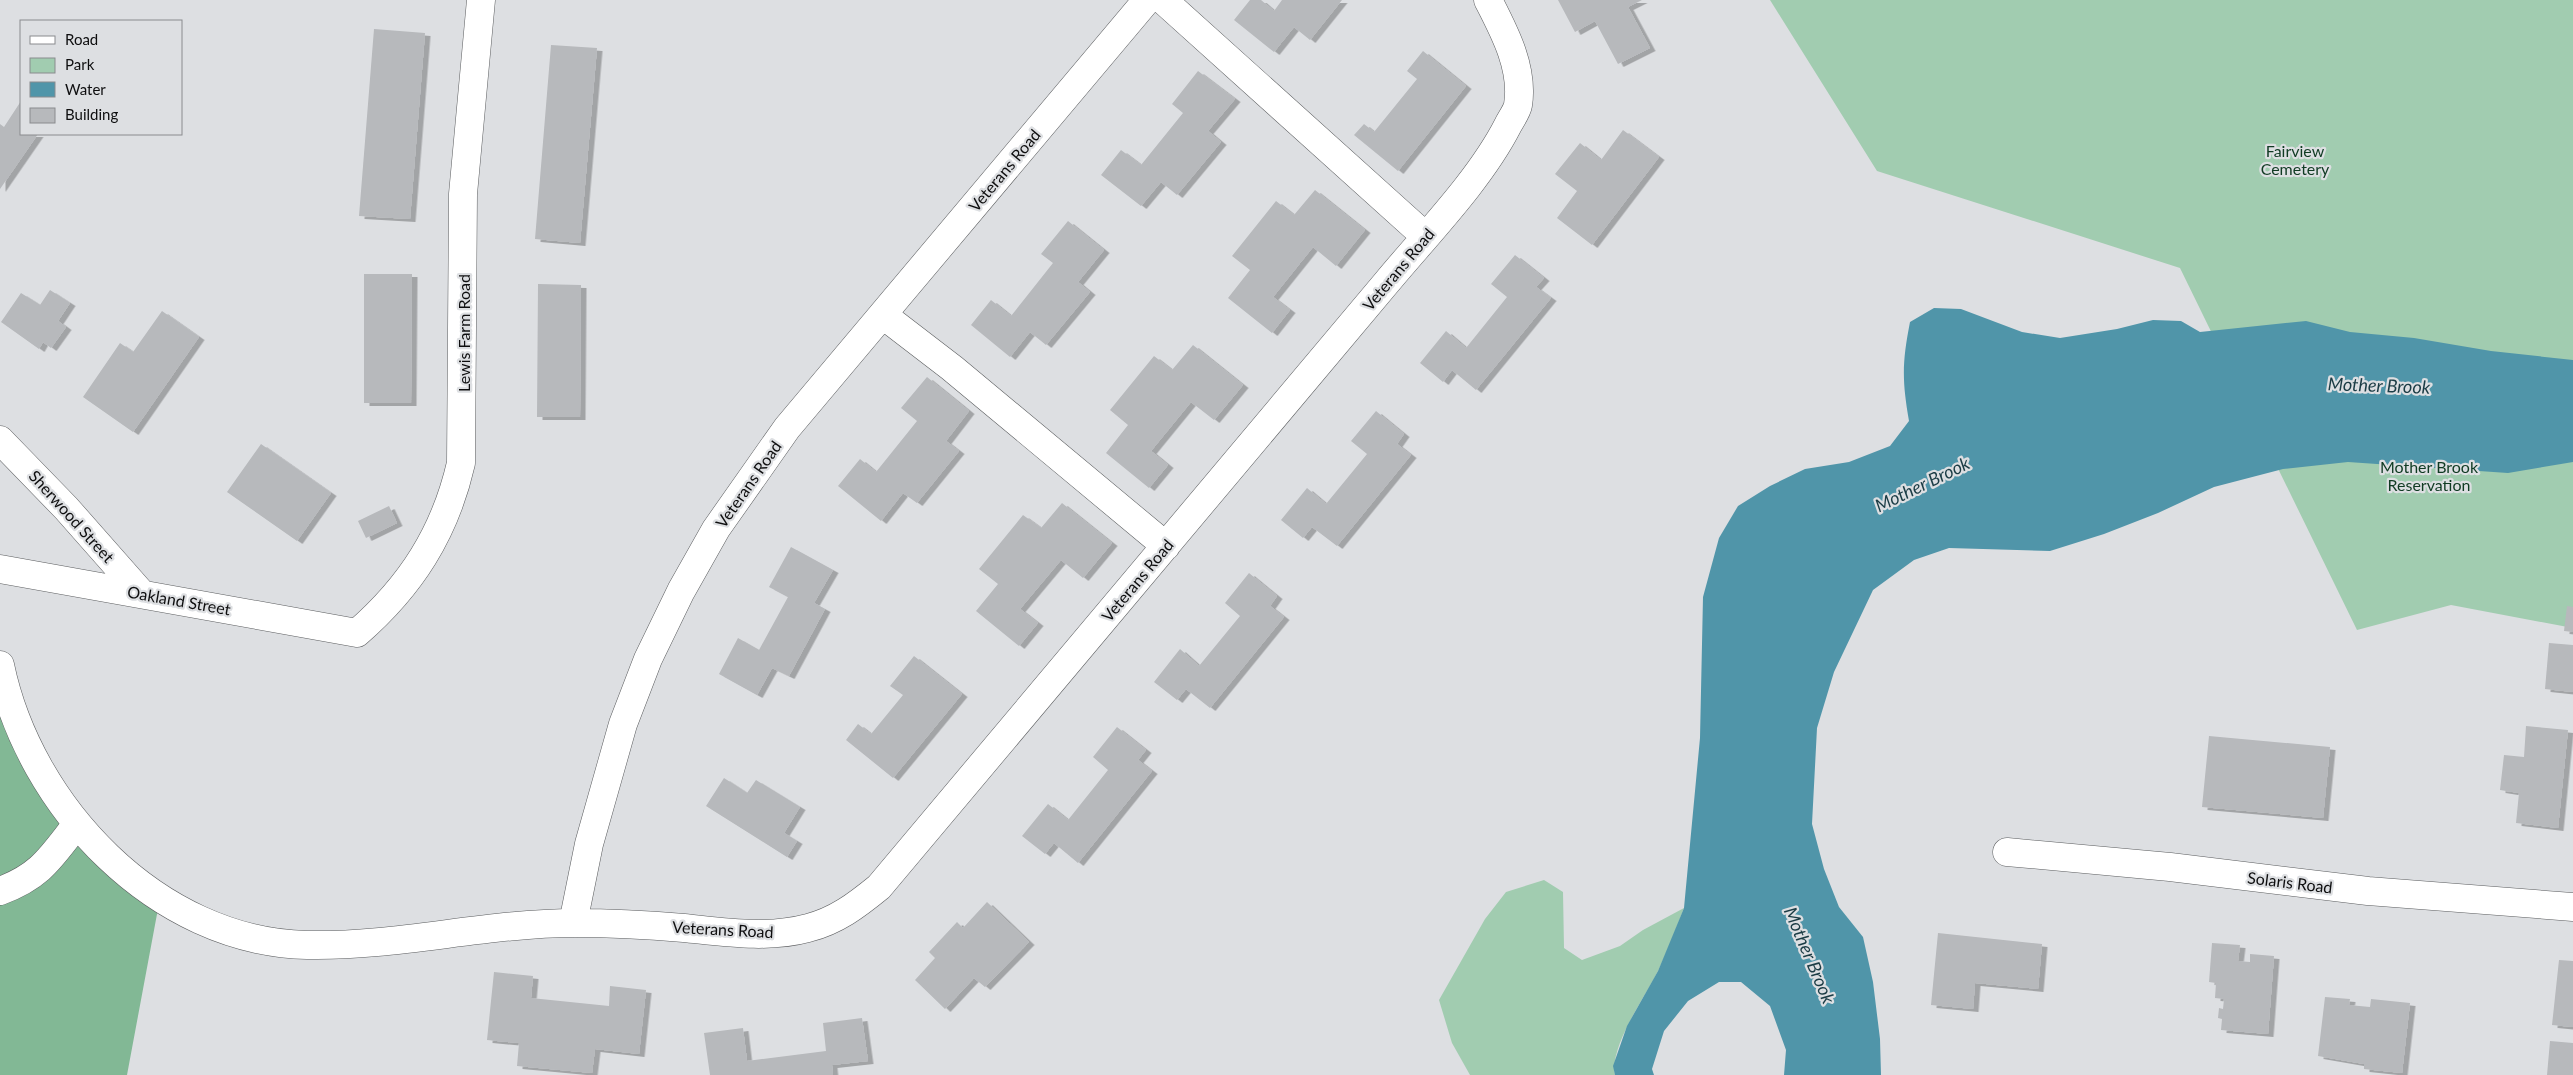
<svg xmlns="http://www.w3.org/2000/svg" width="2573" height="1075" viewBox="0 0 2573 1075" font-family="Lato,sans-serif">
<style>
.green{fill:#a1ccb0}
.forest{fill:#82b895}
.water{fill:#5095a9}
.building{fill:#b7b9bc;filter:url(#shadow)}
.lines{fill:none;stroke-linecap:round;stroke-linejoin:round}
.minor-casing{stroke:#5b5d5f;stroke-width:29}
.minor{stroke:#fff;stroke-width:28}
.labels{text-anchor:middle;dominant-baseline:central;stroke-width:4.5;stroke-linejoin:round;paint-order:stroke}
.park-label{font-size:16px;fill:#103b23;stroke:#dddfe2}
.street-label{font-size:16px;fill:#0e0e0f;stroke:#dddfe2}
.water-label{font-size:18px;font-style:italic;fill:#1b3c45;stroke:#dddfe2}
</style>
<defs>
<filter id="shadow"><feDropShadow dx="5.5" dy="3" stdDeviation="0" flood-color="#0004"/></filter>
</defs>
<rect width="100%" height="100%" fill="#dddfe2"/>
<path class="green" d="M1770,0H2573V628L2451,605L2357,630L2180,268L1877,171Z
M1544,880L1563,892L1564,948L1582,960L1620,946L1643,930L1684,908C1676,929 1668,949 1659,969C1646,996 1609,1046 1615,1075H1470L1452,1043L1439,1000L1485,919L1506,892Z"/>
<path class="forest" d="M0,665L33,756L160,898L127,1075H0Z"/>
<path class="water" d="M1934,308L1961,309L2022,332L2060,338L2117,329L2153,320L2181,321L2200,332L2306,321L2350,332L2414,338L2491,351L2573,360V462L2508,473L2348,462L2283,469L2214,487L2158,513L2104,534L2050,551L1949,548L1914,560L1873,590L1834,672L1817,728L1812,824L1824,869L1839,907L1863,937L1873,982L1880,1039L1881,1075H1784L1786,1050L1770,1006L1741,982H1719L1688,1001L1664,1031L1652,1069L1654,1075H1615L1613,1066L1627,1026L1658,971L1684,908L1700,738L1703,597L1719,538L1738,506L1770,486L1805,469L1849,462L1890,446L1909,421C1902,380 1902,363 1910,322Z"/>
<path class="building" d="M1250,0H1261L1274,11L1282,0H1342L1310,40L1294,27L1274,52L1234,20Z
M1558,0H1642L1628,7L1650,48L1618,64L1595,21L1575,32Z
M374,29L425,33L410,219L359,216Z
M551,45L597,48L580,243L535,239Z
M1423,51L1466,86L1398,171L1354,135L1364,124L1374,132L1417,79L1407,71Z
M1198,71L1235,99L1208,131L1221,142L1177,195L1161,182L1141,206L1101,175L1121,150L1141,165L1183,113L1172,104Z
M21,101V134H38L0,189V124L4,127Z
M1623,130L1659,157L1592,245L1557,218L1577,191L1555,174L1580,143L1601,160Z
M1315,190L1365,230L1336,266L1313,247L1273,297L1290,310L1272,333L1228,298L1250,270L1232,256L1276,201L1294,215Z
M1068,221L1104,250L1078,282L1090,292L1046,345L1030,332L1010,357L971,325L991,300L1011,316L1053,263L1041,254Z
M1515,255L1544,278L1536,287L1551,298L1476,390L1452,370L1443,382L1420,363L1446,331L1466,348L1507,297L1491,284Z
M364,274H412L411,403H364Z
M538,284L581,285L580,417H537Z
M50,290L70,303L58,321L66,327L51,348L43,342L39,349L1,322L21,293L40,305Z
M162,311L199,337L133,432L83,397L120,343L133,352Z
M1193,345L1243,385L1214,420L1191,402L1151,451L1168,465L1149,488L1106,453L1128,425L1110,410L1154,356L1172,370Z
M927,377L969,411L946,441L959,451L917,503L903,493L881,521L838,486L860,459L876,472L917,421L901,408Z
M1376,411L1404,434L1397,444L1411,455L1337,546L1312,527L1303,538L1281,520L1307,488L1326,504L1367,454L1351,441Z
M261,444L331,493L297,541L227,492Z
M1062,503L1112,543L1083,578L1061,560L1020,609L1038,623L1019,646L976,611L998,584L979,569L1023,515L1041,528Z
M389,506L397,523L366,538L358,521Z
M791,547L833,570L814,603L825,609L789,676L772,668L757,695L719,674L738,638L759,650L788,597L769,587Z
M1249,573L1277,596L1270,606L1284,617L1210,708L1186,689L1177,700L1154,682L1180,649L1199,666L1240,616L1225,603Z
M2567,606L2573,607V632L2564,631Z
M2549,643L2573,645V692L2545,689Z
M914,656L962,694L893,778L846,740L858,724L871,734L903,695L890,686Z
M2526,726L2568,730L2558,828L2516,823L2519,793L2500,790L2504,755L2524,757Z
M1117,727L1146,750L1138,760L1152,771L1078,863L1054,843L1045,854L1022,836L1048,804L1068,820L1108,770L1093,757Z
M2209,736L2330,747L2323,818L2202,807Z
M724,778L747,793L756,780L800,807L784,833L797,841L787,857L706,806Z
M987,902L1029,942L985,987L974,978L945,1009L915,980L935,958L929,952L957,922L963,928Z
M1938,933L2042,944L2038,989L1975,983L1973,1009L1931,1005Z
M2212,943L2240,945L2238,961L2250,962V954L2274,956L2268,1034L2221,1030L2222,1019L2218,1018L2219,1008L2223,1009L2224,999L2215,998L2216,983L2209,982Z
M2559,960L2573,961V1027L2552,1025Z
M494,972L533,976L531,998L609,1006L610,986L646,990L639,1054L595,1049L592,1073L517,1066L519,1043L487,1040Z
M2325,997L2350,999L2349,1005L2370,1007L2371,999L2410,1003L2402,1073L2364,1069V1064L2318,1056Z
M862,1018L868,1061L832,1065L833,1075H710L704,1033L743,1028L747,1061L826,1051L823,1023Z
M2550,1041L2573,1043V1075H2547Z"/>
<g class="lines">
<g class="minor-casing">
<path id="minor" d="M1163,0L1425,236
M883,315L952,368L1166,546
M0,440L66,508L141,593
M0,569L357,633C411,586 445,533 461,463L463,194L481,0
M0,665C29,806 157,942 307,945C397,947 485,923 575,923C612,923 648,925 684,928C724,932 768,939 808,928C836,921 857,905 879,887L1387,282C1426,235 1480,180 1508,125C1511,119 1517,111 1518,105C1524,68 1504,31 1488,0
M2007,852L2170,867L2368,891L2573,907
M0,891C41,876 51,857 77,824
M573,923L589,844L623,724L648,659L681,591L716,529L787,428L1147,0"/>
</g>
<use href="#minor" class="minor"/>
</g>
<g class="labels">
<g class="park-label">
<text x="2295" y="150">Fairview<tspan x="2295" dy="18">Cemetery</tspan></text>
<text x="2429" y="466">Mother Brook<tspan x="2429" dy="18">Reservation</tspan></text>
</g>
<g class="street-label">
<text transform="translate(1004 170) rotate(-50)">Veterans Road</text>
<text transform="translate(1398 269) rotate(-50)">Veterans Road</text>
<text transform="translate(463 333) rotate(-90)">Lewis Farm Road</text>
<text transform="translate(748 484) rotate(-55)">Veterans Road</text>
<text transform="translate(72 516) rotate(48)">Sherwood Street</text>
<text transform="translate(1137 580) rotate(-50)">Veterans Road</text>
<text transform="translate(179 600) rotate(10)">Oakland Street</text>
<text transform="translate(2290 882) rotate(7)">Solaris Road</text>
<text transform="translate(723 929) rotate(3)">Veterans Road</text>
</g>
<g class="water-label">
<text transform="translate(2379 385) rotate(2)">Mother Brook</text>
<text transform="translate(1922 484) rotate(-26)">Mother Brook</text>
<text transform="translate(1810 955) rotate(67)">Mother Brook</text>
</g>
</g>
<rect x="20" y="20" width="162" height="115" fill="#dddfe2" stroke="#8a8b8e"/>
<rect x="30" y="36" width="25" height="8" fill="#ffffff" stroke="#8a8b8e"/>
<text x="65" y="45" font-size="15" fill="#0e0e0f">Road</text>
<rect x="30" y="58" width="25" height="15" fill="#a1ccb0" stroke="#8a8b8e"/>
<text x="65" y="70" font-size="15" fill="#0e0e0f">Park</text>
<rect x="30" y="82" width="25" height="15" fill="#5095a9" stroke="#8a8b8e"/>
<text x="65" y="95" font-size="15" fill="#0e0e0f">Water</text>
<rect x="30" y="108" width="25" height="15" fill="#b7b9bc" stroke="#8a8b8e"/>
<text x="65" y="120" font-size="15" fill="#0e0e0f">Building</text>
</svg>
